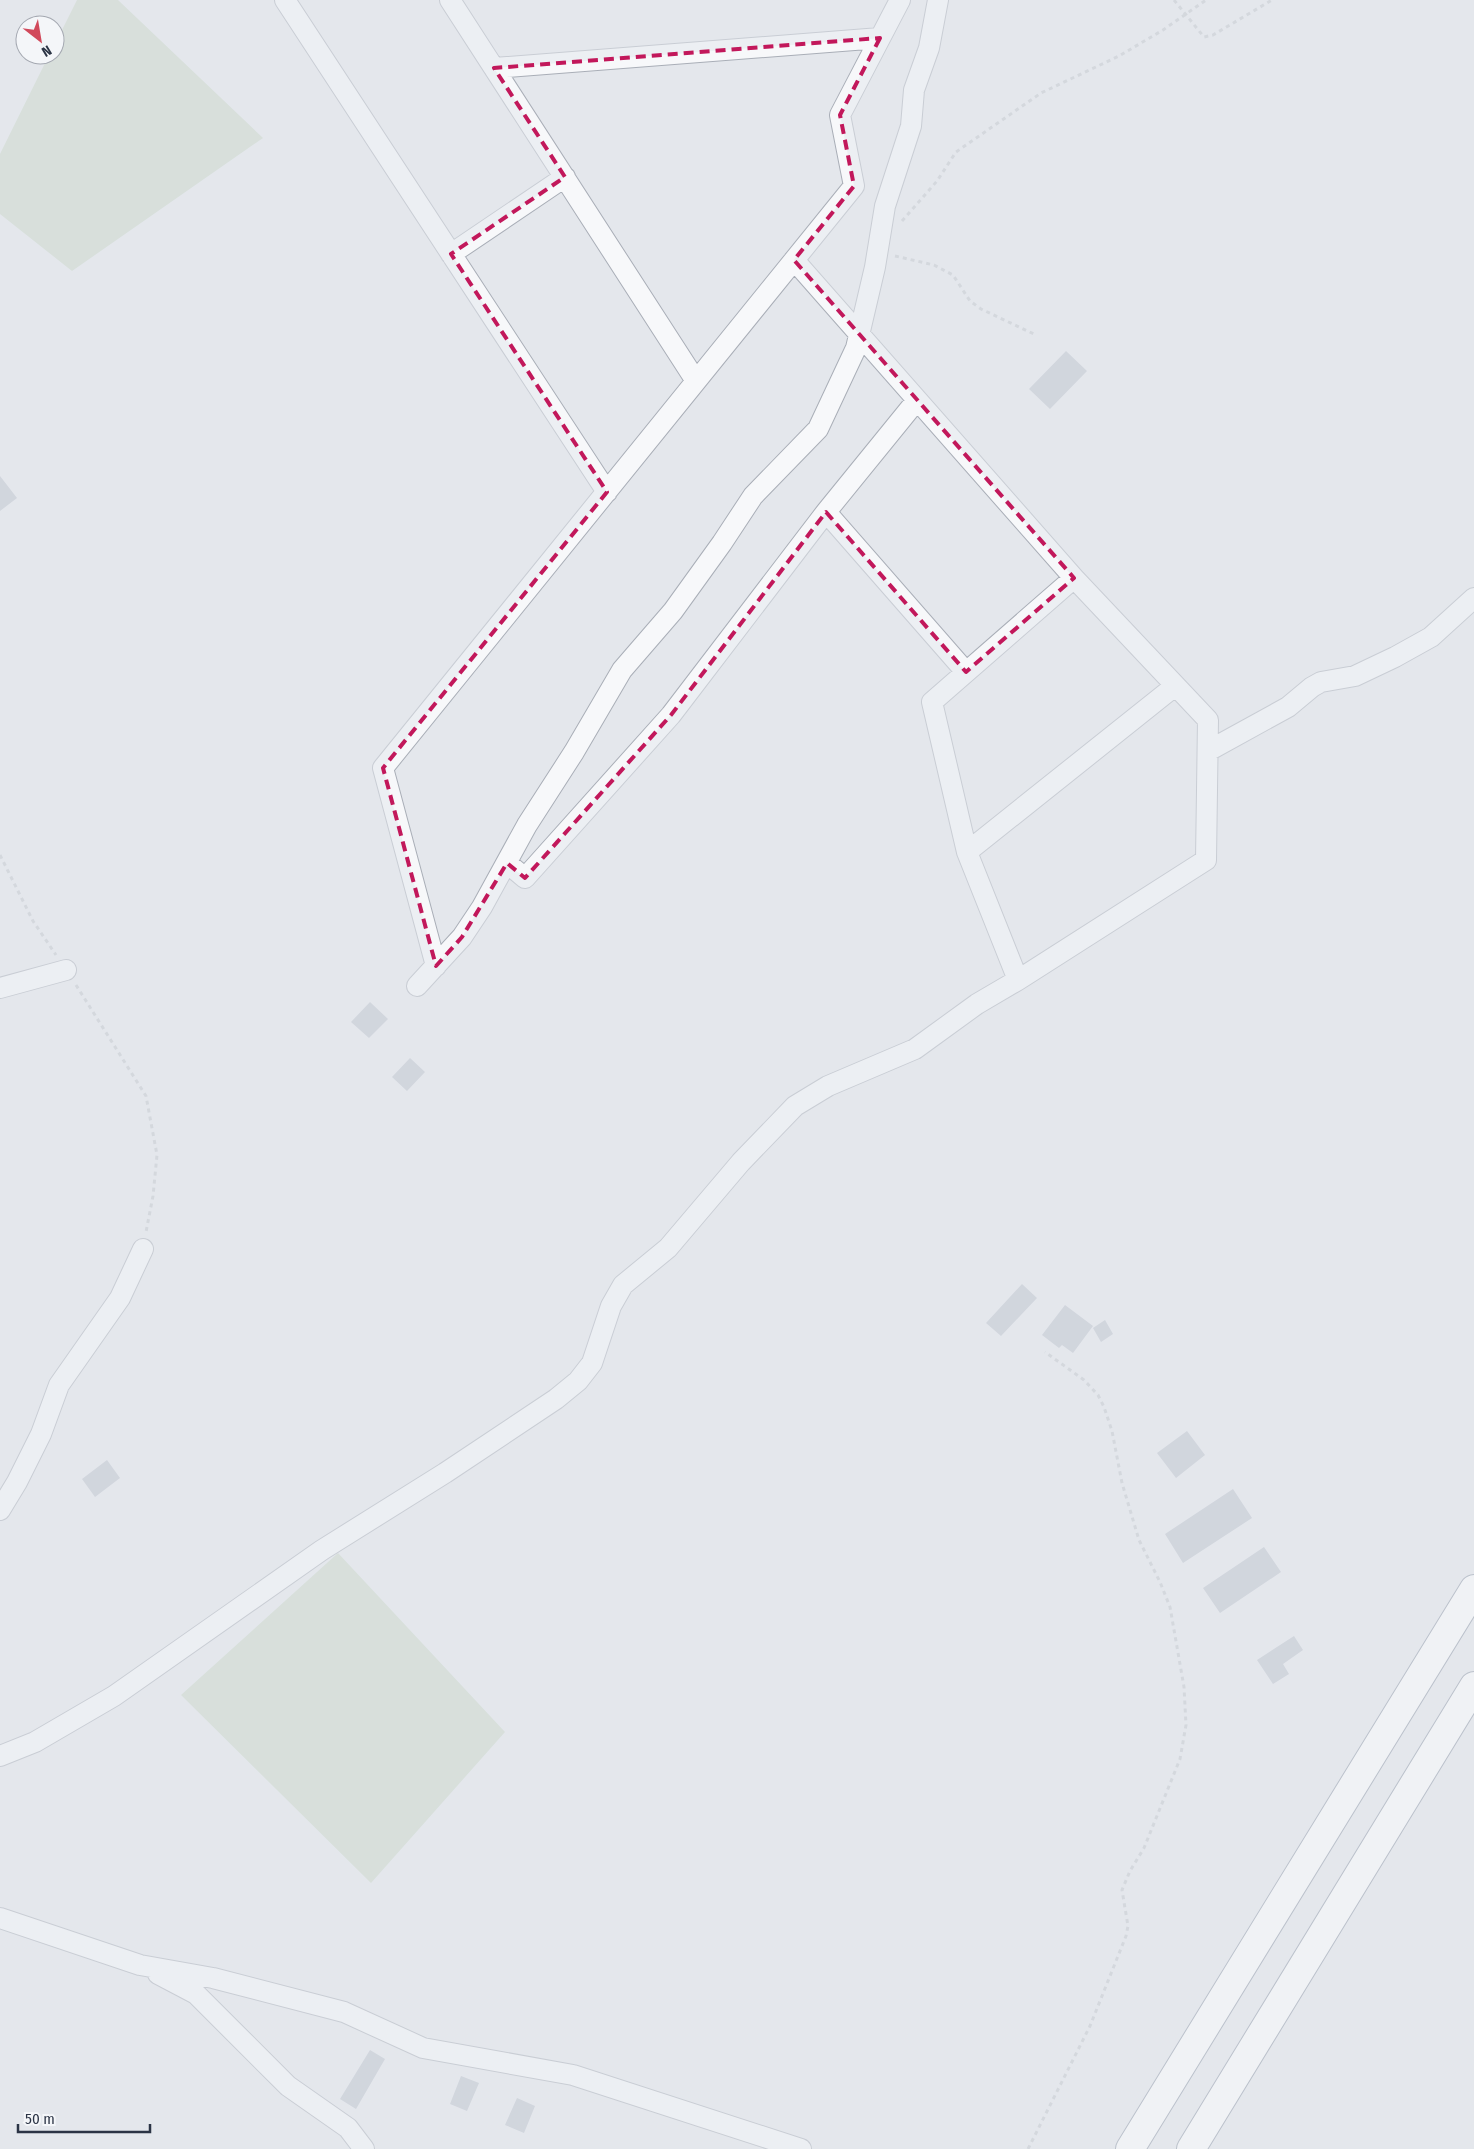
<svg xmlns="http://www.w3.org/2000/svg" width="1474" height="2149" viewBox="0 0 1474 2149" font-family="'Fira Sans Condensed',sans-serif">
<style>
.green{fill:#c9d6c5}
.building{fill:#bbc0ca}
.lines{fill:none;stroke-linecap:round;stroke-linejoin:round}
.street-casing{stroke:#a9aeb7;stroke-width:22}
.highway-casing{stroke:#8b94a3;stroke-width:30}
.path{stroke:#c2c5cb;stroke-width:3;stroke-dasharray:4 4;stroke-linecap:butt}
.street{stroke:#f7f8fa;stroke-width:20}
.highway{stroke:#fff;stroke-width:28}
.marked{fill:none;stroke:#c2185b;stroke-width:4;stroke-dasharray:10 6;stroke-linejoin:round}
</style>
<rect width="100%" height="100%" fill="#e4e7ec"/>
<path class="green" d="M77,0H118L263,138L72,271L0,214V154L49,55H55V44Z
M338,1553L505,1732L371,1883L181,1695Z"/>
<path class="building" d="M1066,351L1087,371L1050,409L1029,389Z
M0,476L17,498L0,511Z
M370,1002L388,1019L369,1038L351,1022Z
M410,1058L425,1072L407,1091L392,1077Z
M1022,1284L1037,1298L1001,1336L986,1323Z
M1065,1305L1093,1326L1073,1353L1062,1345L1059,1348L1042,1335Z
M1105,1320L1113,1334L1101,1342L1093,1328Z
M1187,1431L1205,1455L1176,1478L1157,1453Z
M107,1460L120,1478L95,1497L82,1479Z
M1233,1489L1252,1518L1183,1563L1165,1534Z
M1264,1547L1281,1572L1220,1613L1203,1588Z
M1294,1636L1303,1650L1283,1664L1289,1674L1273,1684L1257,1660Z
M370,2050L385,2059L356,2109L340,2099Z
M461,2076L479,2083L467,2111L450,2104Z
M517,2098L535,2106L524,2133L505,2125Z"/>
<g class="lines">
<g class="street-casing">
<path id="street" d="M285,0L607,492
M450,0L696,381
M494,68L880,38
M451,254L565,177
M794,260L1074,578L1208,720L1206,860L1018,980L967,852L932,702L1074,578
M826,512L966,672
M1208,751L1288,707L1312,687L1321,682L1355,676L1395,657L1431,637L1474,598
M967,852L1175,686
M507,863L525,878L671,715L826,512L917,400
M436,966L383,768L854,186L840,115L900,0
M417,986L462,937L482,907L527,825L574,752L622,670L673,611L722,543L753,496L818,429L856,348L875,267L885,206L911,126L914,90L929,48L938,0
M0,988L66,970
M0,1510L17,1482L41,1434L59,1385L120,1298L143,1249
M0,1756L35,1742L114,1696L322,1550L445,1473L556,1399L578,1381L592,1363L611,1306L623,1285L668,1248L741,1162L795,1106L828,1086L915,1049L977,1004L1018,980
M0,1918L140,1965L213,1978L344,2012L423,2048L573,2075L801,2149
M158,1974L196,1994L288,2086L348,2128L364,2149"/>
</g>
<g class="highway-casing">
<path id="highway" d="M1130,2149L1474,1589
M1191,2149L1474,1686"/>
</g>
<path class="path" d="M1174,0L1204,37L1213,35L1272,0
M902,221L937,181L956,152L1041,93L1119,56L1163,30L1206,0
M895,256L934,265L953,275L970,301L981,309L1036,335
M0,855L33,921L56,955
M76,985L146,1096L157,1155L153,1196L146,1232
M1028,2149L1090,2026L1126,1936L1128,1926L1122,1890L1130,1871L1144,1848L1180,1759L1186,1725L1184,1687L1170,1607L1160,1582L1139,1540L1122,1483L1112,1431L1104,1407L1098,1395L1084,1380L1045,1352"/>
<use href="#street" class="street"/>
<use href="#highway" class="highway"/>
</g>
<path d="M0 0H1474V2149H0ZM880,38L840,115L854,186L794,260L1074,578L966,672L826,512L671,715L525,878L507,863L462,937L436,966L383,768L607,492L451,254L565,177L494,68Z" fill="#e4e7ec" fill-opacity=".55" fill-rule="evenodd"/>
<path class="marked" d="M880,38L840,115L854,186L794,260L1074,578L966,672L826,512L671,715L525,878L507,863L462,937L436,966L383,768L607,492L451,254L565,177L494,68Z"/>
<g transform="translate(40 40) rotate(149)"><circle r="24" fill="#f4f6f9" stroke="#a4a8b1"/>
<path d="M0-4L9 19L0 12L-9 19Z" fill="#d1495b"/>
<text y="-8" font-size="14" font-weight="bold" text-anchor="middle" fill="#2b3445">N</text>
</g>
<path d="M18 2124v8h132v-8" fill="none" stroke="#2b3445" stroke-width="2.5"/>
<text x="25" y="2124" font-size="15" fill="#2b3445" stroke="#f4f6f9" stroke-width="4" paint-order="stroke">50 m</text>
</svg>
